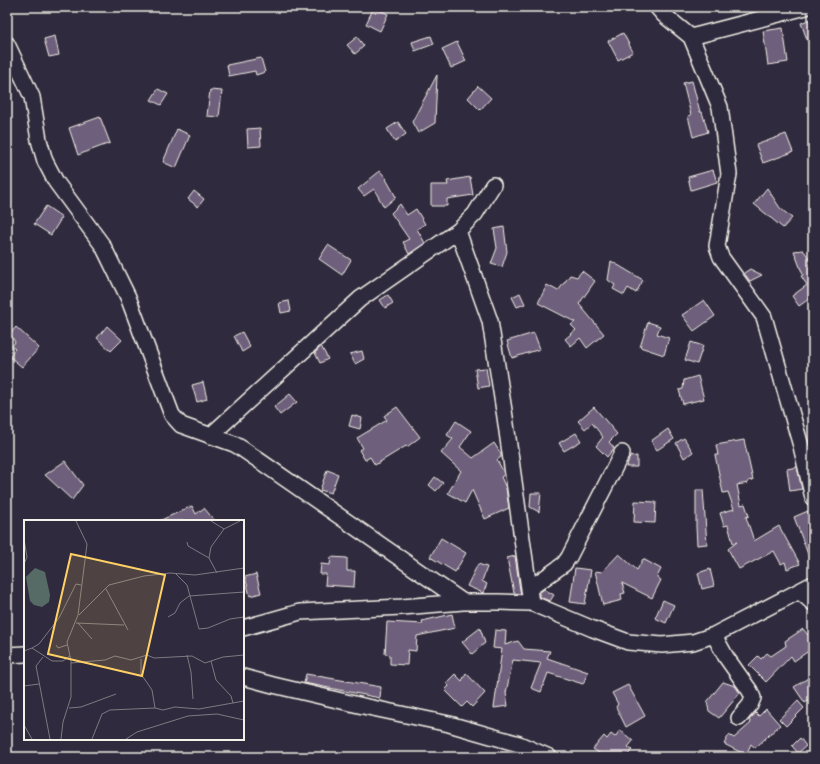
<svg xmlns="http://www.w3.org/2000/svg" width="820" height="764" viewBox="0 0 820 764" font-family="Mynerve,sans-serif">
<style>
.building{fill:#6e5f7b;stroke:#f4f1e8}
.lines{fill:none;stroke-linecap:round;stroke-linejoin:round}
.minor-casing{stroke:#f4f1e8;stroke-width:18}
.minor{stroke:#2f2a3d;stroke-width:15}
.inset-road{fill:none;stroke:#7e7a81;stroke-width:1}
.view{fill:#ffd166;fill-opacity:0.15;stroke:#ffd166;stroke-width:2}
.inset-edge{fill:none;stroke:#f4f1e8;stroke-width:2}
</style>
<rect width="100%" height="100%" fill="#2f2a3d"/>
<filter id="ink" filterUnits="userSpaceOnUse"><feTurbulence type="fractalNoise" baseFrequency=".025" numOctaves="2"/><feDisplacementMap in="SourceGraphic" scale="8" xChannelSelector="R" yChannelSelector="G"/><feConvolveMatrix kernelMatrix="1 2 1 2 8 2 1 2 1" color-interpolation-filters="sRGB"/></filter>
<g filter="url(#ink)">
<path class="building" d="M374,7L388,14L380,31L366,24Z
M813,18V53H812L801,23Z
M783,28L788,62L768,65L763,31Z
M623,33L633,52L618,60L608,41Z
M55,36L59,55L49,57L44,39Z
M431,36L434,44L415,51L412,42Z
M357,37L364,46L355,54L347,45Z
M457,42L466,61L451,68L442,49Z
M261,58L265,72L256,75L255,71L229,76L227,65Z
M437,75L435,123L418,133L412,122Z
M692,81L700,112H702L708,132L693,137L688,116L691,115L683,83Z
M478,86L491,98L480,110L468,98Z
M158,89L168,94L161,105L151,100Z
M210,90L222,91L219,117L207,116Z
M100,117L110,143L78,155L69,128Z
M398,122L406,134L395,142L387,129Z
M260,128L261,146L248,147L247,129Z
M177,129L190,135L176,168L163,162Z
M786,134L793,152L763,163L756,145Z
M713,170L717,182L691,190L688,177Z
M380,171L387,179H386L396,197L384,207L374,189L364,196L358,189Z
M470,177L473,195L447,199V206H431V185H448L447,181Z
M767,188L780,208L792,218L783,228L754,204Z
M194,191L204,199L198,207L188,199Z
M400,204L407,215L416,209L425,224L417,229L425,243L409,254L403,242L409,239L391,213Z
M46,206L62,217L51,235L34,224Z
M504,227L507,252L502,267L491,264L497,248L494,229Z
M328,245L351,260L342,275L319,259Z
M803,250L813,263V296L799,306L792,296L807,285L801,276L803,275L794,251Z
M611,261L643,280L636,293L628,288L624,295L613,289L615,285L608,280Z
M750,269L762,275L750,281L744,273Z
M582,271L595,281L579,304L604,334L587,348L580,338L571,346L565,339L576,330L571,325L575,322L538,303L547,285L558,291L570,275L577,277Z
M520,293L525,304L517,307L512,297Z
M388,295L393,303L385,308L380,300Z
M704,300L715,316L694,331L682,315Z
M289,301L291,311L281,313L279,303Z
M648,322L660,326L657,334L669,338L664,355L640,347Z
M107,326L122,340L111,351L97,338Z
M16,327L39,348L22,367L9,356L15,349L12,346L15,342L10,334Z
M242,332L250,347L242,352L234,336Z
M534,333L540,349L512,358L507,341Z
M691,342L703,346L697,364L685,360Z
M321,346L328,359L320,363L315,353Z
M362,351L364,359L355,364L350,354Z
M486,368L489,386L478,388L475,369Z
M698,376L704,399L683,404L679,390L683,389L684,380Z
M203,382L207,399L197,402L192,385Z
M290,394L297,402L280,415L274,407Z
M397,407L420,437L407,447L406,446L375,465L370,457L365,460L359,450L363,448L357,438L387,420L384,416Z
M594,407L617,434L609,442L614,448L607,457L596,446L603,437L592,423L585,429L578,421Z
M352,415L362,418L360,429L349,426Z
M456,421L471,431L460,447L473,458L494,443L501,454V457L497,460L503,471L504,475L501,477L506,488L509,508L485,519L472,490L465,503L448,493L461,471L441,453L453,439L447,435Z
M668,429L674,439L657,450L651,441Z
M576,433L581,441L564,451L559,443Z
M684,438L693,452L684,458L676,443Z
M744,440L753,480L748,481V483L737,485L741,505L745,504L749,516L746,517L754,541L779,526L800,564L787,569L785,562L781,564L774,551L739,569L728,549L737,542L733,543L728,525L724,526L720,513L734,509L728,492L723,493L715,455H718L716,445Z
M637,456V467H626L630,457Z
M65,461L83,485L72,500L45,475Z
M797,467L802,489L790,491L787,469Z
M327,470L338,474L331,493L320,490Z
M435,477L443,483L436,491L429,485Z
M696,490H703L707,544L697,545L696,527Z
M531,493H541L539,512L530,507Z
M635,501L656,502L655,523L634,522Z
M192,506L196,514L204,508L215,521H159Z
M808,511L813,525V565H812L794,517Z
M441,538L466,553L455,572L430,557Z
M619,554L637,570L643,559L661,569L657,577L661,580L652,598L622,583L625,593L621,594L622,600L603,605L595,571L602,572Z
M515,556L520,590L521,594L514,593L507,558Z
M331,557L347,558V571H355L354,587L325,585L326,574H320L321,564L330,565Z
M478,564L487,567L482,581L487,584L483,593L467,586Z
M575,568L591,570L585,604L570,602Z
M710,569L714,586L702,589L698,573Z
M256,574L261,593L250,596L245,577Z
M544,589L554,595L550,601L539,597V593Z
M663,600L674,605L666,623L655,618Z
M452,614L455,628L417,636L416,651L408,650L407,665L390,664V655L385,654L387,622L423,624L422,621Z
M480,628L485,643L472,654L462,642Z
M803,629L808,635L813,631V648L794,661L791,656L766,682L749,665L758,656L761,659L767,653L771,656L786,646L785,641Z
M495,630L506,631L505,645L518,641L524,649L550,651L547,658L588,672L583,684L548,673L541,692L531,688L541,663L513,660L506,693L508,706L494,708L502,649L493,648Z
M466,673L485,693L472,707L467,702L462,707L445,690L449,686L446,683L455,674L462,681Z
M306,674L381,687L380,698L304,683Z
M813,675V697L805,703L794,687Z
M723,682L735,686L740,693L719,718L709,711L707,702Z
M628,685L645,716L626,727L616,707L618,704L612,693Z
M798,701L804,708L786,726L779,719Z
M766,709L780,725L755,748L751,744L746,755L724,744L729,735L734,738L751,723L749,720L756,713L759,716Z
M620,730L633,741L628,747L632,750L626,757H597L599,753L593,749L604,736L607,739L611,734L615,737Z
M800,738L806,746L798,753L792,746Z"/>
<g class="lines">
<g class="minor-casing">
<path id="minor" d="M657,7L664,15L691,37L720,107L729,174L717,246L721,257L764,317L801,446L813,498
M691,37L806,7
M7,44L32,97L39,140L45,161L56,182L103,246L128,297L172,415L181,425L234,444L241,448L463,602
M458,231L490,321L505,417L531,603
M210,436L360,299L458,231L475,214L493,185
M529,589L564,564L569,557L622,453
M799,591L813,603
M243,628L300,612L402,607L463,602H498L531,603L593,629L628,642L662,645L693,642L714,635L813,584
M714,635L726,657L750,691L753,698L750,705L739,718
M7,655L25,654
M243,677L273,685L363,706L449,724L519,744L549,757"/>
</g>
<use href="#minor" class="minor"/>
</g>
</g>
<g transform="translate(24 520)">
<rect width="220" height="220" fill="#2f2a3d"/>
<path d="M11,48L21,52L26,75L25,82L18,87L10,85L6,81L2,57Z" fill="#566b66"/>
<path class="inset-road" d="M187,1L200,9L187,27L185,38L193,53M200,9L216,1M0,19L3,37L0,44M163,22L164,26L185,38M152,54L163,65L175,109L184,108L206,99L220,97M82,69L104,110M55,95L85,65L120,56L146,53L171,55L220,48M144,97L151,93L156,83L165,76L220,72M52,103L100,105M54,103L68,119M32,125L34,128L43,125M8,128L15,124L35,98L52,64L57,65M0,131L8,128L28,141H39L46,136M163,135L167,152L169,179M19,137L12,146L26,219M117,139V154L128,170L131,188M187,141L192,160L207,176L209,183M47,143L81,140L91,136L107,140L123,135L130,138L168,136L181,143L199,137L220,135M0,166L15,164M45,188L57,187L92,174M0,205L8,219M37,219L39,202L47,177V141L43,122L54,95L63,24L52,1M68,219L78,194L86,190L131,188L139,190L151,187L175,189L220,181M102,219L113,212L164,196L193,194L220,200"/>
<path class="view" d="M47,34L141,55L118,156L24,134Z"/>
<rect width="220" height="220" class="inset-edge"/>
</g>
<rect width="820" height="764" fill="none" stroke="#2f2a3d" stroke-width="24"/>
<rect x="12" y="12" width="796" height="740" fill="none" stroke="#f4f1e8" stroke-width="1.5" filter="url(#ink)"/>
</svg>
